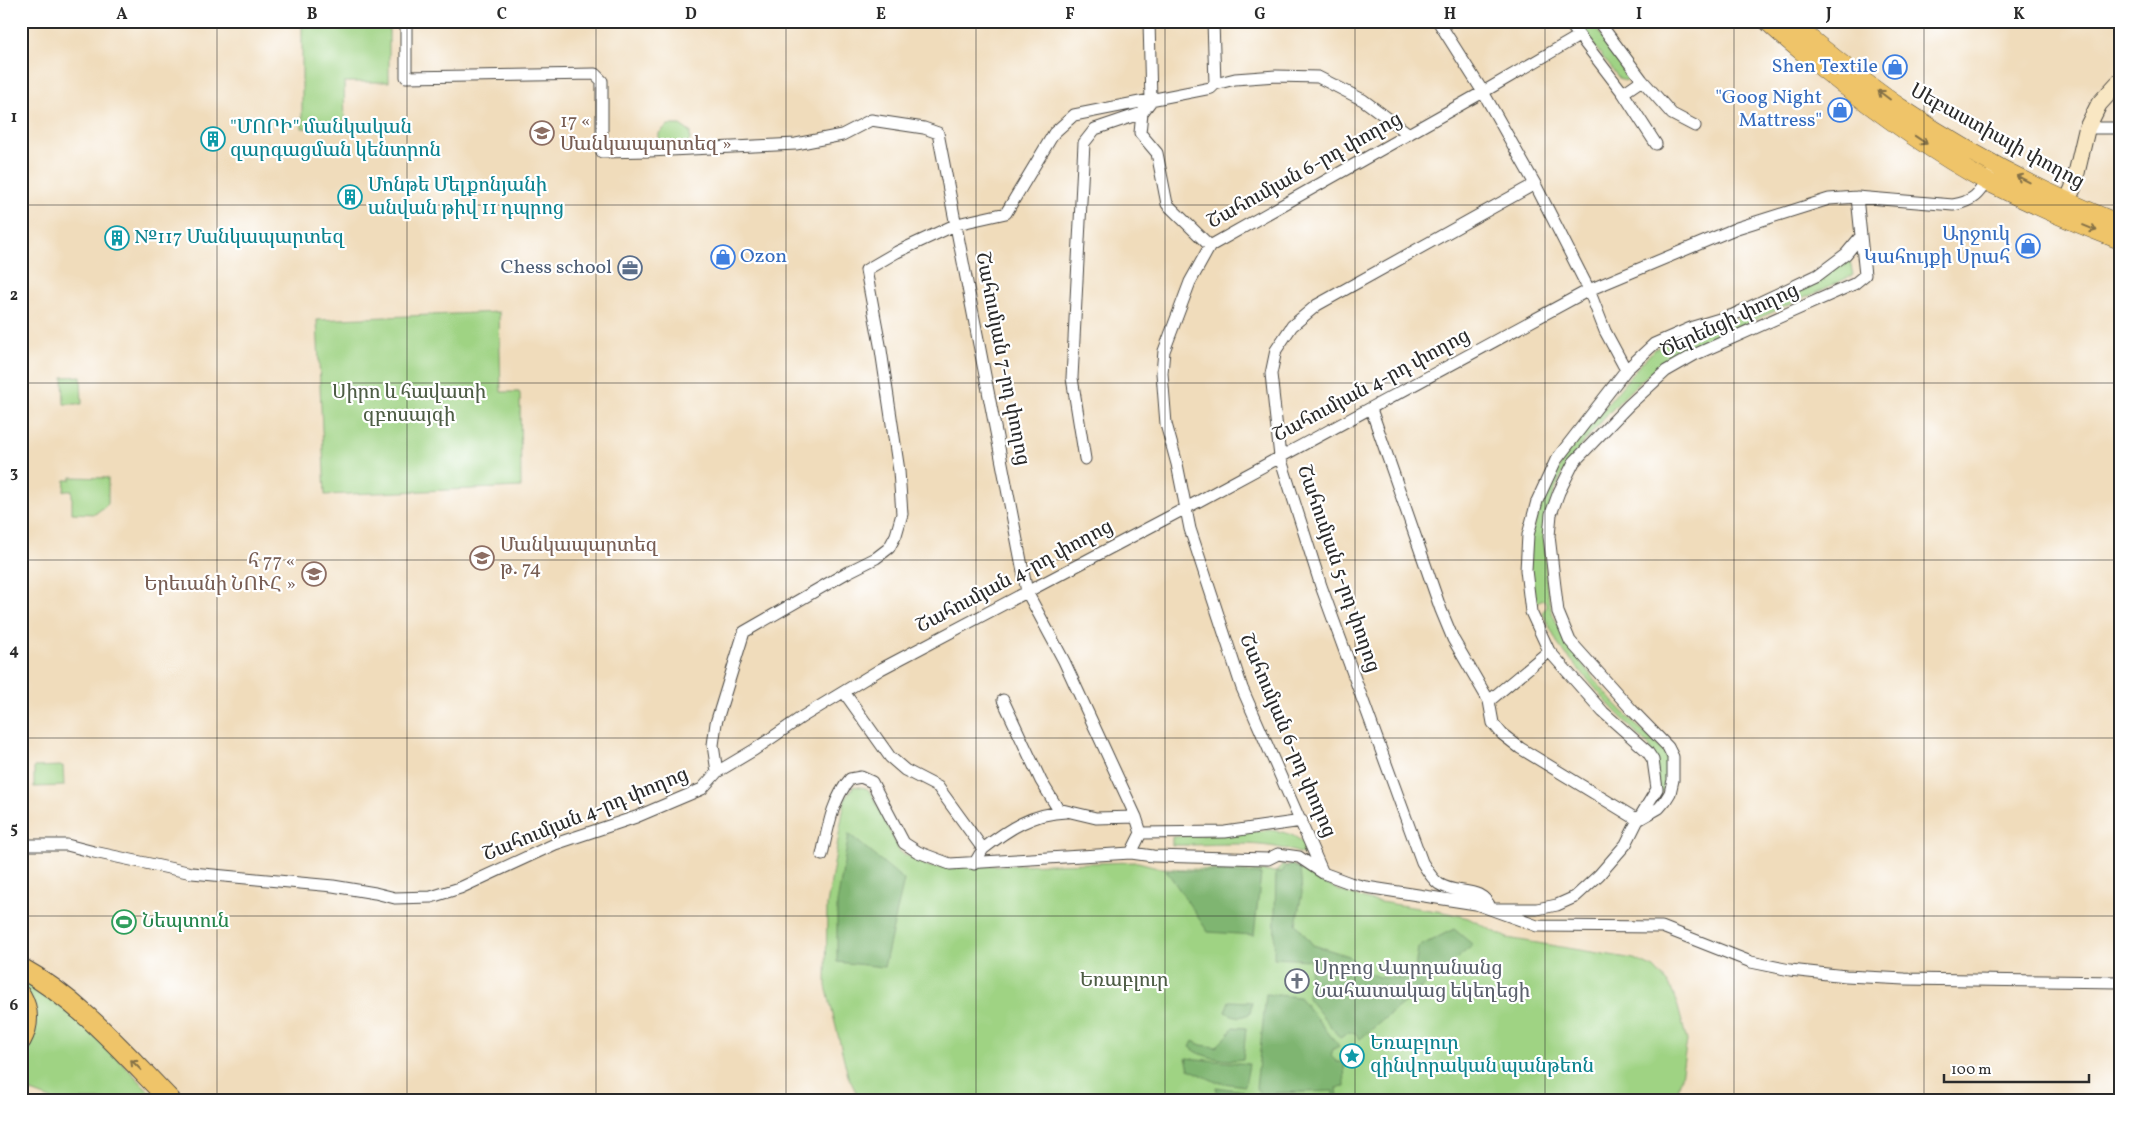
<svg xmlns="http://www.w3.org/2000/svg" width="2141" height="1121" viewBox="0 0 2141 1121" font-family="Vollkorn,'Noto Serif Armenian',serif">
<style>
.green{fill:#9fd383;stroke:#657f57}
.forest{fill:#7fb571;stroke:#55704e}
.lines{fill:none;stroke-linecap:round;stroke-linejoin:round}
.street-casing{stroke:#494641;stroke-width:13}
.secondary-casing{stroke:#494641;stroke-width:18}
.primary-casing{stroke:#494641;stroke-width:19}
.highway-casing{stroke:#494641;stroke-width:22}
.street{stroke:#fff;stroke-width:11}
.secondary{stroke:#f9e7c3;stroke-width:16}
.primary{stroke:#efc469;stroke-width:18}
.highway{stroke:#efc469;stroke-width:20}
.oneway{stroke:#837047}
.grid{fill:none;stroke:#2b2b2b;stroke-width:1;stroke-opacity:0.55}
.labels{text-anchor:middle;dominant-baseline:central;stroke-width:4.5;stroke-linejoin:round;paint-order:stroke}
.shop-label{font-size:20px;fill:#366cbe;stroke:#fff;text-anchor:end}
.education-label{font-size:20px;fill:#785e54;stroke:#fff;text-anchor:start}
.culture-label{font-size:20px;fill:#0d838f;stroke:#fff;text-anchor:start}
.street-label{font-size:20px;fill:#2b2b2b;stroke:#fff}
.service-label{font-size:20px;fill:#4e5e75;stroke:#fff;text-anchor:end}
.park-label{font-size:20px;fill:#4e5d45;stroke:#fff}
.leisure-label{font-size:20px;fill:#27864d;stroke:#fff;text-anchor:start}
.worship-label{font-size:20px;fill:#5b616d;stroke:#fff;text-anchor:start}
.neatline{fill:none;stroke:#2b2b2b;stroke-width:2}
.grid-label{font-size:16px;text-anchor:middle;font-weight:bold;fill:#2b2b2b}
</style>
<rect width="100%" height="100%" fill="#fff"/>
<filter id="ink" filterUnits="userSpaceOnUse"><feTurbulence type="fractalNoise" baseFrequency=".02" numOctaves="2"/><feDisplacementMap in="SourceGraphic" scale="10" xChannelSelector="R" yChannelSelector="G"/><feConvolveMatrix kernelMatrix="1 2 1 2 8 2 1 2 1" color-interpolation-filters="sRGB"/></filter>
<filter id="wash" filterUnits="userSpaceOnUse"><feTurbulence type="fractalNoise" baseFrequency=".0096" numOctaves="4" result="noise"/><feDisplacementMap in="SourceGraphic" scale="20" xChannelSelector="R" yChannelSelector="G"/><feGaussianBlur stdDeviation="1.12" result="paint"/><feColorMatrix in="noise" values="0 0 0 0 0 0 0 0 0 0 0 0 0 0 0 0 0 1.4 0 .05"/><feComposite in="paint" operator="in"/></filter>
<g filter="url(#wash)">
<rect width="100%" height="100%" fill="#f0dcbb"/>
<path class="green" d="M1588,25L1594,26L1628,71L1630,77L1625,81L1619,78L1585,34L1584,30Z
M302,26H389V82H344L345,128H302Z
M668,125H680L690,132V140L686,147L671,144L663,147L659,142V133Z
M1849,258L1853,275C1832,285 1812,295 1791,304C1748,324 1702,338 1661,365C1636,382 1616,405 1596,428C1563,465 1544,499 1545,549C1546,574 1545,601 1557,623C1576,661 1606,695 1636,725C1645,734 1657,743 1666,753C1672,767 1666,789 1658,800L1650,747L1612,708L1559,646L1542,612L1547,607L1545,601L1541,600L1536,603L1528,565L1531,533L1546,493L1566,455L1636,369L1655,349L1681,336L1715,327L1751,314V310Z
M499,312L501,392H519L520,394L521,487L325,495L317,320Z
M81,376L82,404H64L63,377Z
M71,477L108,478V504L95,514L72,513V491H64L65,480H71Z
M63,766L64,786L34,787V767Z
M854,786L866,788L871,792L900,852L930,867L1138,862L1161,868L1276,872L1282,865L1291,866L1300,869L1340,891L1368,900L1449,913L1468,918L1507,938L1634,959L1654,968L1670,986L1678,1007L1687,1041L1680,1083L1676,1100H860L848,1076L826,986L827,905L845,799Z
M1270,830C1290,833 1298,835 1310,852L1305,855C1261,838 1218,846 1172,845V837Z
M21,976C73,1010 115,1056 158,1100H53L21,1088V1060L30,1048L35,1031L36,1015L21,986Z"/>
<path class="forest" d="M849,834L904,880L884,967L837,962V903Z
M1291,864L1300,869L1302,893L1296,924L1313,945L1349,956L1362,969L1378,977L1402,979L1415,969L1418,947L1454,929L1473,945L1360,1039L1357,1035L1350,1032L1340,1038L1308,998L1311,960L1274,958L1276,872H1282L1285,867Z
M1166,870L1261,874L1254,935L1208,932Z
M1266,994L1299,997L1339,1046L1333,1049L1331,1056L1337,1062H1344L1345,1087L1337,1088L1338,1098H1333V1091L1275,1093V1098L1264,1099L1256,1088Z
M1229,1001L1252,1002L1250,1013C1241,1020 1233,1015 1225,1012Z
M1233,1027L1246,1028L1243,1059C1228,1062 1201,1058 1190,1047L1193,1041L1201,1045L1216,1047L1229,1034Z
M1186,1058L1249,1064L1245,1086L1216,1082L1189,1069Z
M1216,1087L1243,1091L1242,1100H1219Z"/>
</g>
<g filter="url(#ink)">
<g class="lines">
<g class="street-casing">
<path id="street" d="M406,21V77L595,74L602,81V152L649,151L796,144L842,135L871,120L924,128L938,133L1027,592L1064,661L1136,817L1141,833L1131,853
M1149,21L1151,101L1142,113L1140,133L1157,153L1167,204L1210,246
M1213,21L1215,84
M1438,21L1483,92L1535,184L1589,290L1605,331L1626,370
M1568,21L1623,93L1656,144
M1598,21L1642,80L1672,114L1695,126
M1623,93L1642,80
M2087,128H2120
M1535,184L1317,305L1292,326L1276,350L1271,374L1280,457L1321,586L1422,862C1427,870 1431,878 1439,884C1457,896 1481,884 1491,909H1537L1557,905L1575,897L1599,875L1626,844L1638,820L1659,808L1665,801L1670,793L1673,780V757L1668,747L1632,710L1570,641L1558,612L1549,536L1551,514L1559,492L1574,462L1628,406L1666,371L1694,355L1854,284L1865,275L1857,197
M1371,409L1441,610L1453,639L1489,701L1493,723L1502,734L1520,748L1638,820L1657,789L1653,760L1647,751L1603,712L1549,651L1531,612L1526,570L1528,535L1537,501L1556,460L1626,370L1654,344L1693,327L1733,315L1818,275L1846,254L1861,236
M1085,459L1072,378L1084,143L1095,129L1142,113
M844,692L890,757L905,770L938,787L983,849L974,864
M1003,700L1041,781L1058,809L1096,818L1136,817
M1489,701L1549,651
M717,772L713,745L716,723L744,632L848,572L876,558L889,548L896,535L902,514L899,471L881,350L866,270L897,252L957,224L1006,213L1054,133L1074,115L1211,88L1215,84L1235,79L1276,76L1318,77L1363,100L1409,134
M1141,833L1225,832L1302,821
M21,845H67L94,852L192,873L333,886L375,893L395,898L431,897L460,888L555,844L636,817L702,789L717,772L754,750L802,717L881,669L1186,508L1589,290L1737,228L1829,199L1857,197L1953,205C1975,201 1979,193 1990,176
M983,849C1008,829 1033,813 1066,812
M822,855C828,828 832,800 850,779L861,777L872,782L904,843L918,852L950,864L1131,853L1153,856L1268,859L1278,854L1299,857L1323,873L1350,883L1366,887L1476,904L1537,926L1662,927L1751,962L1790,970L1846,976L1905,979L2120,982
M1323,873L1242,688L1190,529L1177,464L1166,424L1162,373L1164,351L1190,282L1210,246L1483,92L1579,36"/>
</g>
<g class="secondary-casing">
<path id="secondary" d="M2061,214L2073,188L2087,128L2099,104L2120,81"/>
</g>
<g class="primary-casing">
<path id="primary" d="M1767,21C1784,38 1804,53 1822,68C1872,108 1931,152 1988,182C2031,204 2075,223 2120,240
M1789,21C1826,51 1862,82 1901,108C1969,154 2043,193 2120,224"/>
</g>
<g class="highway-casing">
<path id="highway" d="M21,968C79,1000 124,1053 170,1100
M21,996C29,1010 29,1026 21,1040"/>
</g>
<use href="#street" class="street"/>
<use href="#secondary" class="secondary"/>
<use href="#primary" class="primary"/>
<use href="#highway" class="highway"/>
</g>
<defs><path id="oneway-shaft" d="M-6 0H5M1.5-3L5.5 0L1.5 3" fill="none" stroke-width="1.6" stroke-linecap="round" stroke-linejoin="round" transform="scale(1.25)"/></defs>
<g class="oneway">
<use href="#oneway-shaft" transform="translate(1884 95) rotate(-143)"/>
<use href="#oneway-shaft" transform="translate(1921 140) rotate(34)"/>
<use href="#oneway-shaft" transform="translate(2023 179) rotate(-153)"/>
<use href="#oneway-shaft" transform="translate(2090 228) rotate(22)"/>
<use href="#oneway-shaft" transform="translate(136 1065) rotate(-135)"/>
</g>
</g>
<path class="grid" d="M217,21V1100M407,21V1100M596,21V1100M786,21V1100M976,21V1100M1165,21V1100M1355,21V1100M1545,21V1100M1734,21V1100M1924,21V1100M21,205H2120M21,383H2120M21,560H2120M21,738H2120M21,916H2120"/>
<defs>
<g id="shop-ring" transform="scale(1.25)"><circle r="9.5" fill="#fff" stroke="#3f7fe0" stroke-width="1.5"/><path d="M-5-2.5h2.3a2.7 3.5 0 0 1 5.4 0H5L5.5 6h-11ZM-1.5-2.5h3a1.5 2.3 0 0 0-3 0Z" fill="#3f7fe0"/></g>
<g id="school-ring" transform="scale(1.25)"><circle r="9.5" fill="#fff" stroke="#8d6e63" stroke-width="1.5"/><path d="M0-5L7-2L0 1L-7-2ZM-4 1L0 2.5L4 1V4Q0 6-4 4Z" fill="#8d6e63"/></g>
<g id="building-ring" transform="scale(1.25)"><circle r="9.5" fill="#fff" stroke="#0f9aa8" stroke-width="1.5"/><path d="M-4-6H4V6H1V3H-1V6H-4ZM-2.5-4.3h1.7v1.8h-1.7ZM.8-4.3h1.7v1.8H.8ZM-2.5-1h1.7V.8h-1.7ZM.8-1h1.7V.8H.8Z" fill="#0f9aa8"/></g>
<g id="office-ring" transform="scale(1.25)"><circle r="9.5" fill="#fff" stroke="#5c6f8a" stroke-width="1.5"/><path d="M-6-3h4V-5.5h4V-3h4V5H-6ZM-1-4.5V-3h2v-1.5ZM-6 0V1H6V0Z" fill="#5c6f8a"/></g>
<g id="stadium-ring" transform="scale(1.25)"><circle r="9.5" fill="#fff" stroke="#2e9e5b" stroke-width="1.5"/><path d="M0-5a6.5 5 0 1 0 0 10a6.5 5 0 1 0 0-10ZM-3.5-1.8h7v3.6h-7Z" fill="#2e9e5b"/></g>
<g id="church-ring" transform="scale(1.25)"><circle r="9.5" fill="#fff" stroke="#6b7280" stroke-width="1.5"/><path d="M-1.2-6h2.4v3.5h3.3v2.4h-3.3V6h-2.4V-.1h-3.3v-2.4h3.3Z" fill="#6b7280"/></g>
<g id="sight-ring" transform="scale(1.25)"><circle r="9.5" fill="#fff" stroke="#0f9aa8" stroke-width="1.5"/><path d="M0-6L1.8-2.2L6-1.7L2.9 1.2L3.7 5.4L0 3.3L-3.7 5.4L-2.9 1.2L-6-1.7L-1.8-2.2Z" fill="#0f9aa8"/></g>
</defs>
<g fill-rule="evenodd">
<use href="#shop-ring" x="1895" y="67"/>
<use href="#shop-ring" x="1840" y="110"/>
<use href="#school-ring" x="542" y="133"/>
<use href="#building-ring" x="213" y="139"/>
<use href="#building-ring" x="350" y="197"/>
<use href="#building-ring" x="117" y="238"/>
<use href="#shop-ring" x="2028" y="246"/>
<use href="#shop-ring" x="723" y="257"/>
<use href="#office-ring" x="630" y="268"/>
<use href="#school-ring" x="482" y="558"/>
<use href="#school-ring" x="314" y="574"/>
<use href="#stadium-ring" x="124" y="922"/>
<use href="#church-ring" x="1297" y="981"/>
<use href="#sight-ring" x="1352" y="1056"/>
</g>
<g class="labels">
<g class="shop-label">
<text x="1878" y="67">Shen Textile</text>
<text x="1822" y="98">"Goog Night<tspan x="1822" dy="23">Mattress"</tspan></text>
<text x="2010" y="235">Արջուկ<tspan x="2010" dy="23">Կահույքի Սրահ</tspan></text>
<text x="740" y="257" text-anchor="start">Ozon</text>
</g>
<g class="education-label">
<text x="560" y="122">17 «<tspan x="560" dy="23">Մանկապարտեզ »</tspan></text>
<text x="500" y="546">Մանկապարտեզ<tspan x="500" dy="23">թ․ 74</tspan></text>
<text x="296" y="562" text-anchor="end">հ 77 «<tspan x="296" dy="23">Երեւանի ՆՈՒՀ »</tspan></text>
</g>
<g class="culture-label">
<text x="230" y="128">"ՄՈՐԻ" մանկական<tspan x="230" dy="23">զարգացման կենտրոն</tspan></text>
<text x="368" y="186">Մոնթե Մելքոնյանի<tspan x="368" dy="23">անվան թիվ 11 դպրոց</tspan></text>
<text x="134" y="238">№117 Մանկապարտեզ</text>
<text x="1370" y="1044">Եռաբլուր<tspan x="1370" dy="23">զինվորական պանթեոն</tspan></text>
</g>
<g class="street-label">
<text transform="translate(1997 137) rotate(29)">Սեբաստիայի փողոց</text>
<text transform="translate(1305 171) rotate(-29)">Շահումյան 6-րդ փողոց</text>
<text transform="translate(1730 321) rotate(-25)">Ծերենցի փողոց</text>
<text transform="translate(1002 359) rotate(79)">Շահումյան 7-րդ փողոց</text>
<text transform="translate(1372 386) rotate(-28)">Շահումյան 4-րդ փողոց</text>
<text transform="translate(1338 569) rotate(71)">Շահումյան 5-րդ փողոց</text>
<text transform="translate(1015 577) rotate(-28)">Շահումյան 4-րդ փողոց</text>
<text transform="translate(1287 736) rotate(67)">Շահումյան 6-րդ փողոց</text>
<text transform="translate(586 815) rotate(-22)">Շահումյան 4-րդ փողոց</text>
</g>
<g class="service-label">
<text x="612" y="268">Chess school</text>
</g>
<g class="park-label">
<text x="409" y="393">Սիրո և հավատի<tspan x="409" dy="23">զբոսայգի</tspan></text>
<text x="1124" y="981">Եռաբլուր</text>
</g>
<g class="leisure-label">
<text x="142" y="922">Նեպտուն</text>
</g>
<g class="worship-label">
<text x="1314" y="969">Սրբոց Վարդանանց<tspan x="1314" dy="23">Նահատակաց եկեղեցի</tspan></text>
</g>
</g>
<rect width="2141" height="1121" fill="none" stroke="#fff" stroke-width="55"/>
<path d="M1944 1074v8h145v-8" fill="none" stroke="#2b2b2b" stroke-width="2.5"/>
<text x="1951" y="1074" font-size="15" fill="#2b2b2b" stroke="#ffffff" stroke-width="4" paint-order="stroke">100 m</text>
<rect x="28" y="28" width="2086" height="1066" class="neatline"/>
<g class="grid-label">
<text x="122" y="19">A</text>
<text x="312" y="19">B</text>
<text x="502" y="19">C</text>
<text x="691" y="19">D</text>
<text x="881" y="19">E</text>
<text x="1070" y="19">F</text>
<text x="1260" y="19">G</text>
<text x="1450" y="19">H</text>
<text x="1639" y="19">I</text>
<text x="1829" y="19">J</text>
<text x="2019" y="19">K</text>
<text x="14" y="122">1</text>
<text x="14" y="300">2</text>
<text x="14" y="477">3</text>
<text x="14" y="655">4</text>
<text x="14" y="833">5</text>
<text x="14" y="1010">6</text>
</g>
</svg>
